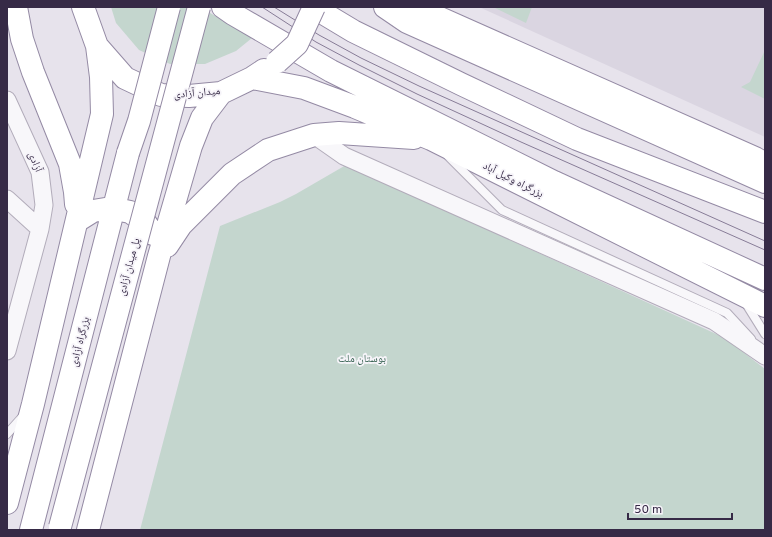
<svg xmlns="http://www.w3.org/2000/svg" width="772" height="537" viewBox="0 0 772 537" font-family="Overpass,'Noto Naskh Arabic',sans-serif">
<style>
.built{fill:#dad5e1}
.green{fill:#c4d6ce}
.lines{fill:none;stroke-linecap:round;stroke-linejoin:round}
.lane-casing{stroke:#b2acba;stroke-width:10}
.street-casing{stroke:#b2acba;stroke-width:19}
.highway-casing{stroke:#948aa4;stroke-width:24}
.lane{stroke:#f8f7fa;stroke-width:8}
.street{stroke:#f8f7fa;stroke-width:17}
.highway{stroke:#fff;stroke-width:22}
.tram{stroke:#877c97;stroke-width:1}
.highway-bridge-casing{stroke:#948aa4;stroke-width:24;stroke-linecap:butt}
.highway-bridge{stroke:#fff;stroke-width:22}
.labels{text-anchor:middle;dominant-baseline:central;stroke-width:3.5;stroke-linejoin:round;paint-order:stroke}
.street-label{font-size:11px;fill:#362a46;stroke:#f6f4f9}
.park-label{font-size:11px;fill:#366251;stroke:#f6f4f9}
</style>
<rect width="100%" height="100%" fill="#e7e3ec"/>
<path class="built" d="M479,7H765V137Z"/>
<path class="green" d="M111,7H200L252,38L236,51L205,64H170L139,50L116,23Z
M493,7H532L526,23Z
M765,50V99L741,87L750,82Z
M346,165L725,338L765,369V530H140L220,226L280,202L296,194Z"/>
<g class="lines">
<g class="lane-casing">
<path id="lane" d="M448,156L502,210L727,313L751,339
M745,302L765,334
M7,434L24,415"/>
</g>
<g class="street-casing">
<path id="street" d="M7,100L40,172L44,205L40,229L7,351
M314,135L344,156L714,321L765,356
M7,199L40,229"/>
</g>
<g class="highway-casing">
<path id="highway" d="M16,7L22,39L33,72L70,164L75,192L76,204
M83,7L97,46L125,78L161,95L189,96L221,93L252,78L264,70
M223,7L233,14L331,71L554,182L765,279
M313,7L353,31L461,84L577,139L765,212
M385,7L407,22L765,182
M415,7L755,158L765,164
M252,78L304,88L355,107L431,139L765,306
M77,221L93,211L111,208L130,212L145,222L153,234
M167,246L181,225L232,174L268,150L314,135L339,133L414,138
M7,503L33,404L102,114L101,77L97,46
M31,530L128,153
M88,530L159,256L191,146L202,118L221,93"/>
</g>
<use href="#lane" class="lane"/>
<use href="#street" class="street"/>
<use href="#highway" class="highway"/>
<path class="tram" d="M262,7L316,42L359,65L417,94L521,142L765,250
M274,7L319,35L361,58L419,86L765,241"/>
<g class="highway-bridge-casing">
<path id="highway-bridge" d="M277,62L297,44L314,7
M128,153L139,121L169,7
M60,527L199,7"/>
</g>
<use href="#highway-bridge" class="highway-bridge"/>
</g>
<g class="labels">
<g class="street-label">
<text transform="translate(197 93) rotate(-5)">میدان آزادی</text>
<text transform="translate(35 162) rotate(68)">آزادی</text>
<text transform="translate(513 180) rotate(27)">بزرگراه وکیل آباد</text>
<text transform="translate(129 267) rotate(-75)">پل میدان آزادی</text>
<text transform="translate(80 342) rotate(-76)">بزرگراه آزادی</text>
</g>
<g class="park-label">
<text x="362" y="359">بوستان ملت</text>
</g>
</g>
<rect width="772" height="537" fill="none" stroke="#362a46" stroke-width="16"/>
<path d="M628 513v6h104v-6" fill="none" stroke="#362a46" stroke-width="2"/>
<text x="634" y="513" font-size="12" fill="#362a46" stroke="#f6f4f9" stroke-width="3" paint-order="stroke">50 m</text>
</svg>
